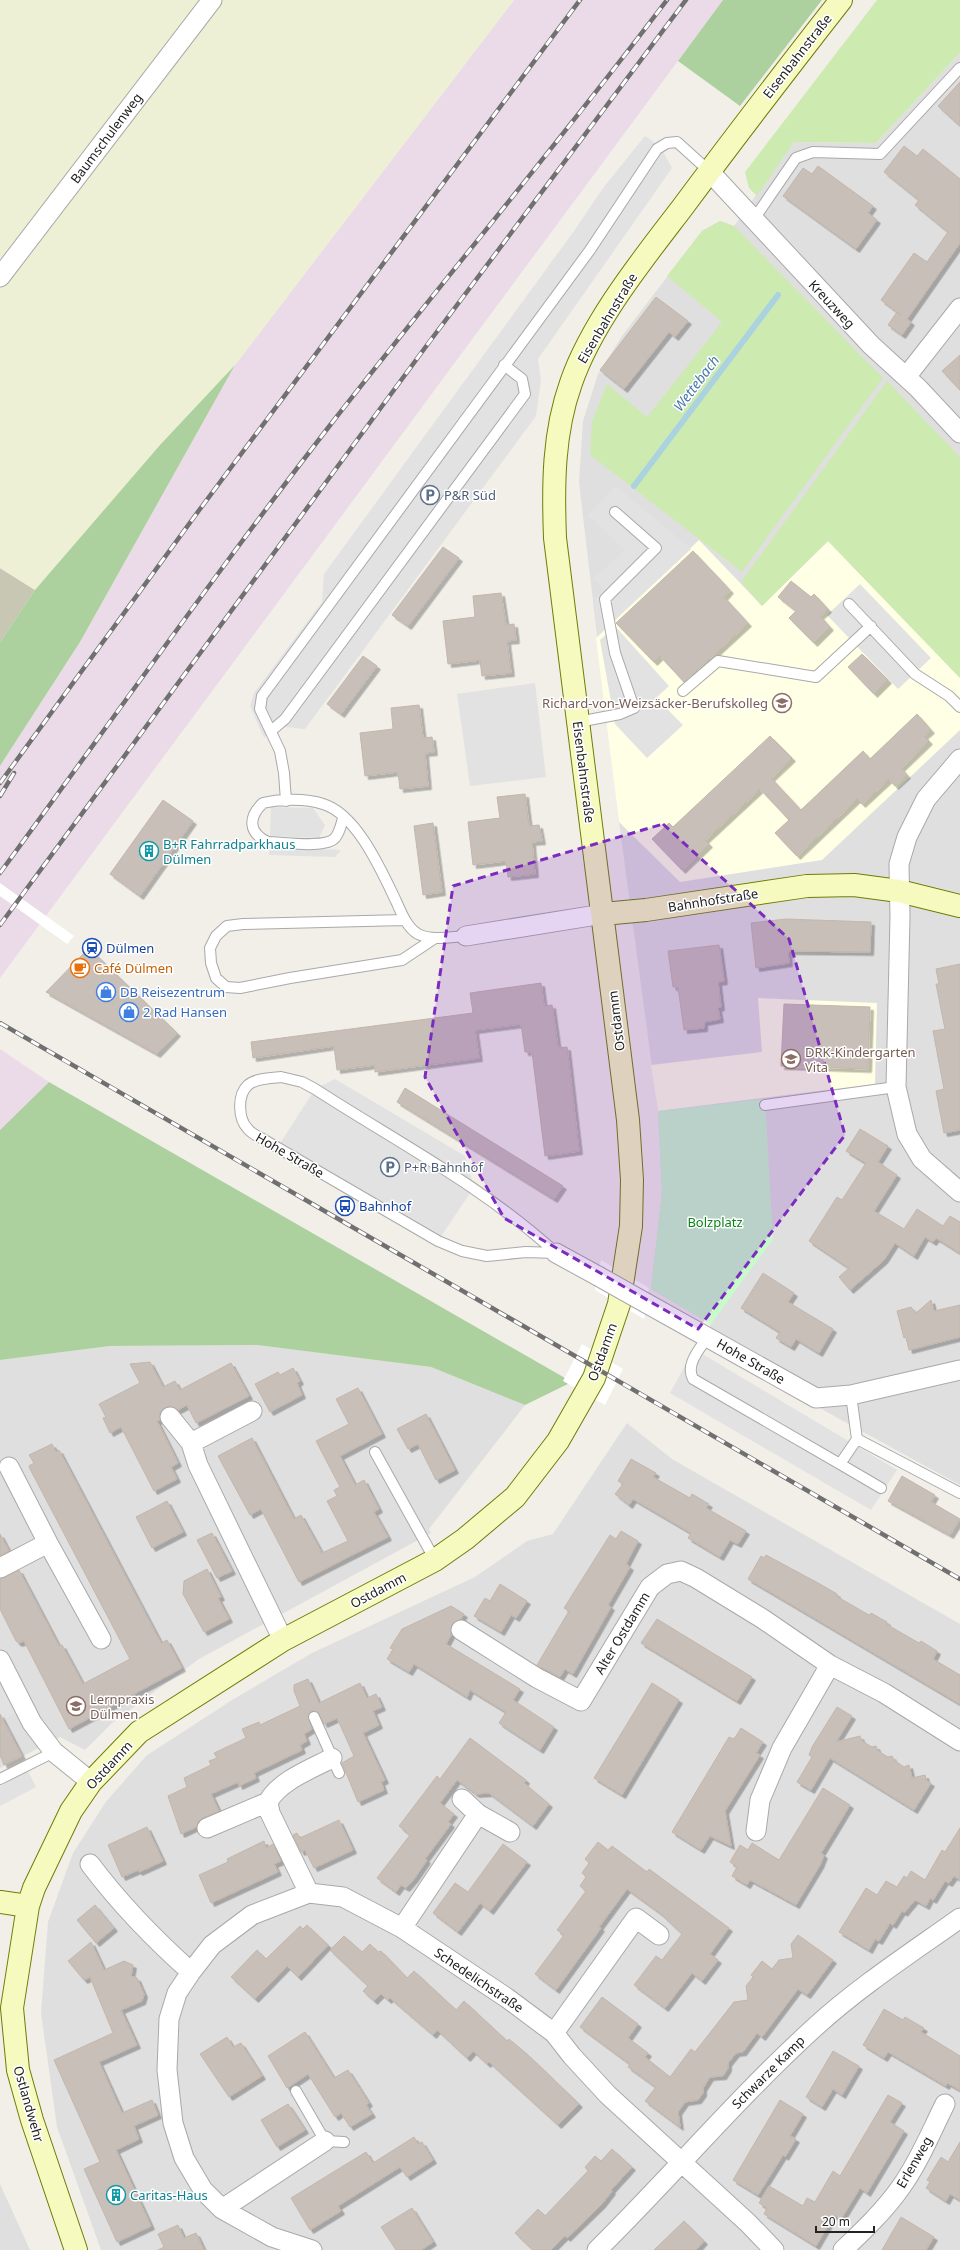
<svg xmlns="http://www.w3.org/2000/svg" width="960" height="2250" viewBox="0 0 960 2250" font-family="'Noto Sans',sans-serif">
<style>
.residential{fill:#e0dfdf}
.industrial{fill:#ebdbe8}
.education{fill:#ffffe5}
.construction{fill:#c7c7b4}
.farmland{fill:#eef0d5}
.grass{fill:#cdebb0}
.forest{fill:#add19e}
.park{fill:#c8facc}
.parking{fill:#e2e2e2}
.pier{fill:#fff}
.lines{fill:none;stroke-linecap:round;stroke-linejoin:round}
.stream{stroke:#aad3df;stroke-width:6}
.building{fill:#c7bfb8;stroke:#c4b6ab;filter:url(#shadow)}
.lane-casing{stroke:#a9a9a9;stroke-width:12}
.street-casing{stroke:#a9a9a9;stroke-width:21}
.secondary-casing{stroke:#707d05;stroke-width:24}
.lane{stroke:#fff;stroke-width:10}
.street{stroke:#fff;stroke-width:19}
.secondary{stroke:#f7fabf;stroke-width:22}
.rail-casing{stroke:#707070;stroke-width:4.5}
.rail{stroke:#fff;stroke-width:3;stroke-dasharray:9;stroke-linecap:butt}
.street-bridge-casing{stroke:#a9a9a9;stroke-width:21;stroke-linecap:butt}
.street-bridge{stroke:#fff;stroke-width:19}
.marked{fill:#7b2cbf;fill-opacity:0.2;stroke:#7b2cbf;stroke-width:3;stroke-dasharray:8 5;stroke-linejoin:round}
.labels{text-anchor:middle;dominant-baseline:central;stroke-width:3;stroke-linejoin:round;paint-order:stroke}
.street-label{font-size:13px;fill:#222;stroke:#fff}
.service-label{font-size:13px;fill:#4e5e75;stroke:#fff;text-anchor:start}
.education-label{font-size:13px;fill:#785e54;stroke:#fff;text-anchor:start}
.culture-label{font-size:13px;fill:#0d838f;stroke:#fff;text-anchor:start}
.transit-label{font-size:13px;fill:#164399;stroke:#fff;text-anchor:start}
.food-label{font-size:13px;fill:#c56008;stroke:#fff;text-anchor:start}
.shop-label{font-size:13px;fill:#366cbe;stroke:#fff;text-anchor:start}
.park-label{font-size:13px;fill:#0c8416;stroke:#fff}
.water-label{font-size:14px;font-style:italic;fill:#4a7aab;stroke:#fff}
</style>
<defs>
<filter id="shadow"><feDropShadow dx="3.5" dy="3.5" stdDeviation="0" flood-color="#0004"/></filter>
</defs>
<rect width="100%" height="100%" fill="#f2efe9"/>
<path class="residential" d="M960,53V1485L701,1343L711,1324L651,1289L662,1192L658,1111L619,822L579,482L583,421L598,374L622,336L702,231L720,221L734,226L794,142L876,143Z
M257,1345L431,1367L525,1405L429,1529L431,1533L199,1659L112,1723L85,1750L60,1737L0,1768V1360L110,1346Z
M627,1423L672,1459L960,1624V2250H101L57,2127L41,2013L48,1922L73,1853L105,1803L146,1756L232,1700L312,1653L475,1577L527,1541L553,1534Z
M0,2184L30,2250H0Z"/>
<path class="industrial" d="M514,0H723L0,978V766L80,642L235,365Z
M0,1049L49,1082L0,1130Z"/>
<path class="education" d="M699,540L762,606L828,541L960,678V730L822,860L680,882L619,822L596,638Z
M758,998L877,1003L875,1084L658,1111L651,1065L762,1052Z"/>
<path class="construction" d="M0,568L35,590L0,642Z"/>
<path class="farmland" d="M0,0H514L235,365L160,445L35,590L0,568Z"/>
<path class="grass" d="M877,0H960V53L876,143L794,142L757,196L749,188L745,172Z
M720,221L734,226L883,378L742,572L590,455L592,422L607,384L647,417L722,322L667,276L702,231Z
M887,381L960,457V678L828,541L762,606L741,582Z"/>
<path class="forest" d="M723,0H822L740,106L678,61Z
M235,365L80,642L0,766V642L35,590L160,445Z
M49,1082L572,1382L525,1405L431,1367L257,1345L110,1346L0,1360V1130Z"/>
<path class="park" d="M765,1099L773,1239L711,1324L651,1289L662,1192L658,1111Z"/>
<path class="parking" d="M645,136L660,146L672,168L538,359L541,380L536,416L305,729L286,727L271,731L264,738L250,706L254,693L322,602L324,574L574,231L603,188Z
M616,486L691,549L598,636L594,598L604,590L593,579L625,550L588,515Z
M860,584L931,658L898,689L827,615Z
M615,626L669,686L656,698L683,725L647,758L615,724L600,640Z
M535,683L546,777L470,786L457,694Z
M271,807L313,808L325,825L319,838L270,836Z
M270,847L341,850L335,857L269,855Z
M335,1079L465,1156L474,1187L438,1241L277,1148L315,1089Z
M694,1349L897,1470L871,1510L670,1393Z
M0,1681L17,1713L1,1721L0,1718Z
M28,1771L36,1787L0,1806V1786Z"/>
<path class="pier" d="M0,883L74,936L67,944L0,896Z
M601,1260L649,1288L644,1319L595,1290Z
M582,1344L623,1369L605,1405L563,1381Z"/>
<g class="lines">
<path class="stream" d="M634,486L778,295"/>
</g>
<path class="building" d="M960,82V126L938,106Z
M904,146L917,156L923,149L960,179V243L907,319L911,322L902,335L888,325L897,312L901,315L881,300L914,253L927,262L948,232L915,205L919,200L884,172Z
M818,166L873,206L868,213L877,220L856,249L783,196L803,168L812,174Z
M656,297L688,321L675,337L669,332L624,389L600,370Z
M960,355V390L942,371Z
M443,547L459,558L408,626L392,615Z
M693,551L730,590L724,597L748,623L684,682L660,656L654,662L616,623Z
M791,581L811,597L814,594L828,609L820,616L830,627L814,643L789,618L796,611L778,597Z
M501,593L506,625L514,624L516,640L507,641L511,673L482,676L480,660L448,664L443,621L475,617L473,596Z
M862,654L888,680L874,694L848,667Z
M363,656L377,666L341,714L327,704Z
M419,705L423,738L432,737L434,752L425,753L428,786L400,789L398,772L365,776L360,733L393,729L391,708Z
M917,714L931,730L924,736L929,741L901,768L907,775L895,786L889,779L862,804L857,799L797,856L775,833L789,820L760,789L705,840L709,844L682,870L652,839L669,823L673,827L770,736L792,758L771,778L801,810L863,751L870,759Z
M525,794L529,826L539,825L542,841L532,842L535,874L508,877L506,861L473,865L468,822L500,818L497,797Z
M163,800L193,821L140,896L110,874Z
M433,823L442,892L423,895L414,826Z
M786,919L871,922L870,952L788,951L789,963L756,968L751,923Z
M719,945L724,981L718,982L721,1007L718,1008L720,1019L704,1022V1028L684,1030L678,987H673L668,951Z
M89,948L177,1033L157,1054L46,992Z
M960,964V1130L944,1133L936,1091L944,1089L933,1031L945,1029L936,984H939L936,969Z
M541,983L544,1006L552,1005L558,1048L567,1047L579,1151L545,1156L532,1052H525L521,1024L475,1030L479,1058L375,1072V1065L337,1070L334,1046L253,1058L251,1042L473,1013L470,993Z
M784,1004L870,1007L868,1069L781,1066Z
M405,1088L563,1186L554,1199L397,1102Z
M860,1129L888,1146L878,1162L897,1175L874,1211L904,1229L917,1209L943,1226L950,1216L960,1222V1253L936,1238L933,1242L925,1237L914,1256L895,1243L884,1260L850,1290L839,1277L849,1268L809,1241L837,1197L842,1200L866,1163L846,1151Z
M763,1273L794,1293L788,1302L833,1329L819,1353L796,1339L791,1347L776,1338L780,1332L741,1308Z
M931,1300L934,1311L960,1305V1337L909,1350L906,1337L904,1338L897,1311L911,1307L916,1313Z
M150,1362L163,1387L175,1381L180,1390L231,1363L249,1396L196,1423L187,1405L178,1410L169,1406L163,1409L160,1413V1420L157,1421L178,1463L171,1467L177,1479L154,1491L121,1427L110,1433L103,1418L106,1417L99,1404L140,1383L130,1364Z
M293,1368L300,1381L297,1383L302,1395L270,1412L255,1384L278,1372L280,1375Z
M358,1388L382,1434L340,1456L355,1485L364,1480L379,1509L374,1512L388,1537L299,1582L261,1509L250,1515L218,1456L252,1438L294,1519L301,1515L322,1553L348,1541L327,1501L337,1496L334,1490L340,1487L316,1441L349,1424L336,1399Z
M426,1414L455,1470L436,1480L418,1444L408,1449L397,1429Z
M52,1444L56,1452L59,1450L161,1643L167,1640L182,1668L69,1729L24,1641L19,1643L16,1641L0,1609V1579L19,1570L59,1646L62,1645L83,1684L130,1659L30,1469L29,1466L34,1463L29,1455Z
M631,1459L656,1473L653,1477L690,1498L692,1494L709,1504L706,1508L746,1531L738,1544L730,1540L720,1557L688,1538L691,1533L633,1499L629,1505L615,1494L623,1484L618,1481Z
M902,1476L935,1495L931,1502L960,1519L950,1535L888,1501Z
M167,1501L183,1532L152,1548L136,1517Z
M621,1531L638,1541L626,1564L630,1567L608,1605L611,1607L573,1674L565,1669L560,1677L537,1665L569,1611L564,1608L610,1535L616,1539Z
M212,1533L232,1571L217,1578L197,1540Z
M0,1534L9,1551L0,1556Z
M766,1555L820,1584L837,1594L836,1596L869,1615L871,1613L887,1622L886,1624L919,1643L921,1641L937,1651L933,1659L960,1675V1704L748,1579L761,1556L764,1558Z
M207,1569L221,1597L218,1598L229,1619L204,1632L183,1594L184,1581Z
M500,1584L527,1601L516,1618L511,1615L501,1632L474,1616L485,1598L490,1601Z
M451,1606L464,1614L461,1619L452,1624L451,1635L446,1644L520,1689L513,1700L554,1727L540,1750L499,1723L506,1712L470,1690L467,1697L414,1664L409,1672L387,1659L393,1649L390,1648L402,1629Z
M657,1619L752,1677L737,1701L641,1643Z
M308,1679L319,1703L360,1683L367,1698L376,1694L382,1707L373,1711L379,1725L363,1733L385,1780L381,1782L384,1790L358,1802L342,1763L354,1756L337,1718L324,1724L318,1712L312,1711L308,1717L312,1729L304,1734L307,1741L300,1745L302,1750L254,1773L256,1778L239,1786L238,1782L211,1794L219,1811L202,1818L196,1827L181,1834L168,1796L187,1787L184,1778L211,1765L209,1761L217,1758L214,1753L246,1738L242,1729L259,1722L260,1725L300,1706L294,1691V1685Z
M652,1683L679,1700L622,1795L594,1778Z
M837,1707L852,1716L836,1742L860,1736L862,1741L872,1747L876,1746L878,1751L888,1757L892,1756L894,1760L904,1767L909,1765L912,1778L925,1775L926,1780L931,1783L914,1810L830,1758L811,1790L797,1782L812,1757L809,1755L812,1747Z
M0,1714L22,1756L4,1765L0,1755Z
M741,1728L763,1742L756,1753L760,1755L725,1811L731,1846L710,1836L701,1850L672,1832L729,1737L734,1739Z
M470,1738L526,1780L524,1783L549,1804L533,1826L489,1793L476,1794L457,1780L440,1803L454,1814L448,1822L451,1824L425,1859L427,1860L414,1879L406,1888L401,1885L396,1892L377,1878L410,1835L399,1826L437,1776L440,1779Z
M823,1788L850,1805L821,1853L824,1855L820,1865L796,1905L750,1880L747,1885L732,1876L737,1867L730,1862L740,1845L748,1850L752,1843L779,1860Z
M339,1820L353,1850L314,1868L305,1850L301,1852L293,1835L297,1833L300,1838Z
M147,1827L163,1861L139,1872L138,1870L122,1877L108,1845Z
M960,1828V1880L954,1876L949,1883L945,1881L933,1900L930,1898L926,1906L915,1900L904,1913L902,1911L893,1925L890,1923L879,1941L875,1939L869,1950L839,1932L866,1888L877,1895L886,1881L897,1887L904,1876L907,1878L911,1871L925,1880L942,1850L945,1852Z
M264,1841L266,1848L273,1844L281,1861L274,1864L278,1872L211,1903L199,1875L228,1862L227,1859Z
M598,1842L608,1850L612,1846L647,1872L649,1869L729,1928L710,1954L718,1960L702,1981L692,1973L665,2008L634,1985L656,1956L662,1960L682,1934L660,1913L627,1889L599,1927L601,1928L556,1990L535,1974L564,1935L557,1930L586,1891L580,1886L586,1877L582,1873L589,1863L585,1859Z
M503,1844L527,1862L490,1911L480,1903L458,1932L433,1913L455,1883L468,1892Z
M95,1905L114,1928L96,1943L77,1920Z
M307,1925L328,1945L298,1977L287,1966L255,1999L231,1977L257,1950L266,1959L300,1926L303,1929Z
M798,1935L833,1960L807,1995L798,1989L762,2037L757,2033L743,2052L736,2053L728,2063V2068L723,2076L710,2077L703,2088V2093L698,2100L685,2102L678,2112L680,2127L645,2101L656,2087L628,2067L630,2064L580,2027L602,1997L638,2024L628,2038L648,2053L645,2057L670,2077L691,2049L695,2052L734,2002L748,2000L746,1986L753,1977L751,1975L762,1961L772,1969L779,1960L793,1958L791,1944Z
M344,1936L362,1952L370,1944L378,1952L381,1951L407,1978L414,1971L456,2010L464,2001L507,2041L509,2039L528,2055L579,2104L558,2125L489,2062L487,2064L473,2051L467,2058L437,2030L433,2035L390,1998L388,2000L381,1994L374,2001L363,1991L368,1986L330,1950Z
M91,1942L104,1970L124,1961L133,1965L131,1976L137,1978L144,1994L142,2001L121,2010L137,2045L99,2062L122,2113L152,2100L158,2115L134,2126L139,2139L116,2150L151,2226L117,2242L84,2169L100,2162L54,2060L113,2033L90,1977L84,1980L68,1961Z
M884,2009L903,2020L905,2017L924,2028L921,2032L960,2056V2090L947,2083L946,2086L888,2052L884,2058L863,2045Z
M305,2032L334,2078L348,2070L369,2103L366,2105L372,2114L350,2127L341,2113L335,2117L308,2074L287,2088L268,2056Z
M227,2037L233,2047L241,2043L262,2076L229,2097L200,2054Z
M833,2051L859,2066L842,2095L833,2089L822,2107L806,2097Z
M888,2095L902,2103L890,2122L904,2131L867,2193L860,2188L841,2219L834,2215L816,2246L764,2214L767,2208L759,2203L769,2186L803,2206L807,2198L815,2202L833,2171L840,2176Z
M780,2100L803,2114L790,2136L796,2139L785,2157L783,2155L758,2195L733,2180Z
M288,2104L305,2130L277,2147L261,2120Z
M414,2137L418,2144L422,2142L433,2160L407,2177L400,2167L338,2206L341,2211L310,2230L291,2198L366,2152L373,2163Z
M960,2142V2200L950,2194L946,2201L926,2188L930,2182L927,2180L941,2157L948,2162Z
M612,2149L632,2167L611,2190L612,2191L602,2204L567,2238L565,2236L551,2250H533L515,2233L538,2209L545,2216L588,2171L585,2167L595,2156L601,2161Z
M412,2208L433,2242L421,2250H396L381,2227Z
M901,2217L934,2237L926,2250H882Z
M684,2221L704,2241L696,2250H654Z
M178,2225L184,2238L196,2233L204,2250H158L164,2247L158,2234Z"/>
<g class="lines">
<g class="lane-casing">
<path id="lane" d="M754,219L796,158L813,152L880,154L960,68
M849,604L915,674L949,696L960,707
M683,691L718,661L816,677L871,626
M578,722L620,714L634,708L615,653L605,599L656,548L615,512
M271,731L285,719L525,394L522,379L504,365
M286,801L284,773L280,751L260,709L262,696L590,250L657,149L667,143L677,142L709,171
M343,818C341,825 340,832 335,838C325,849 283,842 268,842C248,833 248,817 263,803C280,799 306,798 323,804C357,814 382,872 396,901C401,912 407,928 418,934C432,941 451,937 466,936
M405,920L243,924L227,926L216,936L210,948L211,963L216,978L226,987L240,988L290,978L402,960L435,938
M281,1077L302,1082L315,1089C397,1142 484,1187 556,1253L526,1252L487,1256L462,1251L438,1241L261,1138C257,1136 251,1133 248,1129C238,1119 237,1095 248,1085C256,1078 271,1078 281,1077Z
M765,1105L896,1087
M708,1336C700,1349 685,1364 693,1379L840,1464L857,1439L851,1395
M857,1439L960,1493
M375,1452L435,1560
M840,1464L881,1488
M314,1717L339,1773
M0,1779L54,1752
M296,2091L325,2141L344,2142"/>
</g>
<g class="street-casing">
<path id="street" d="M709,171L871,345L918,388L960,433
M0,277L212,0
M906,377L960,308
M960,759L926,799L907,837L899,864L900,917L896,1087L907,1134L922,1159L960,1192
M466,936L603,914
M556,1253L598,1276
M646,1303L816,1398L851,1395L960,1370
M252,1411L191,1443L198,1465L283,1640
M170,1417L191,1443
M48,1543L101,1639
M0,1568L48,1543L9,1467
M461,1630L537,1678L581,1701L650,1587L667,1574L681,1571L696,1578L763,1619L830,1665L884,1693L960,1741
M0,1660L32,1723L54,1752L91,1782
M462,1799L478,1814L510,1832
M207,1828L268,1802
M756,1831L760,1800L782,1748L830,1665
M90,1864C120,1904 154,1939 191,1972
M309,1893L270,1813L268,1802C279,1781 311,1769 332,1758
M402,1928L478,1814
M554,2033L636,1918L659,1935
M222,2209L325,2141
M312,2250L272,2237L222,2209L203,2190L184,2158L173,2123L167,2070L169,2019L177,1993L191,1972L212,1945L252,1915L309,1893L343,1897L402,1928L507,1998L554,2033L572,2056L608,2095L748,2223L774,2250
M597,2250C671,2177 738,2097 815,2027C860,1986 911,1953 960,1918
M843,2250C863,2231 885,2210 901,2187C919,2162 931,2132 945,2104"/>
</g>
<g class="secondary-casing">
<path id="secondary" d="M603,914L646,910L807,886L854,885L899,891L960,906
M0,1902L28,1906
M76,2250L32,2120L18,2070L12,2008L28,1906L34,1888L71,1811L91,1782L139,1732L283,1640L435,1560L465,1539L515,1497L558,1441L594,1378L619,1304L631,1226L632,1180L628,1120L555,538C553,486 553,433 571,383C592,322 643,259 682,208C734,138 787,69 841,0"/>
</g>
<use href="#lane" class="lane"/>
<use href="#street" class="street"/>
<use href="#secondary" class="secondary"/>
<g class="rail-casing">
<path id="rail" d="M0,783L200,509L580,0
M0,796L14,773
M0,873C110,723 217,571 331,424C442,282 558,144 667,0
M0,925L430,341L686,0
M0,1023L960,1579"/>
</g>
<use href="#rail" class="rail"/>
<g class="street-bridge-casing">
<path id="street-bridge" d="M598,1276L646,1303"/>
</g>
<use href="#street-bridge" class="street-bridge"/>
</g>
<path class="marked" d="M663,824L789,939L845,1135L698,1329L504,1218L425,1077L453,886Z"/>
<defs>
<g id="parking-ring" transform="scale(1)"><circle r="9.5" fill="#fff" stroke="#5c6f8a" stroke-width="1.5"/><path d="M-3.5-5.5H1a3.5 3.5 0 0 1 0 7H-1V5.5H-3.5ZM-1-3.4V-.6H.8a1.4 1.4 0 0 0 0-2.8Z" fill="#5c6f8a"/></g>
<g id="school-ring" transform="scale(1)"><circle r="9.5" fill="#fff" stroke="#8d6e63" stroke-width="1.5"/><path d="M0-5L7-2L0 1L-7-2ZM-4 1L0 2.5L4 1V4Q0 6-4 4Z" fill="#8d6e63"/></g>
<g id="building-ring" transform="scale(1)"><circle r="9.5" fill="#fff" stroke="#0f9aa8" stroke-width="1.5"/><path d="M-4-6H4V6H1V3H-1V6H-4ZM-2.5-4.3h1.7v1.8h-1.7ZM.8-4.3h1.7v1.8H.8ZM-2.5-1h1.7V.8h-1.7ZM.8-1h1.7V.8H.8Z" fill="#0f9aa8"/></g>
<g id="station-ring" transform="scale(1)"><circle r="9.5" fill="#fff" stroke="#1a4fb4" stroke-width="1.5"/><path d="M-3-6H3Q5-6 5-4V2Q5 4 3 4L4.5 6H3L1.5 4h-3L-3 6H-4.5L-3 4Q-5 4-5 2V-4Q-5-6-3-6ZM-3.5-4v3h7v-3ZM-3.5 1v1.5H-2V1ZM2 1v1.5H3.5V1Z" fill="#1a4fb4"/></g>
<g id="cafe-ring" transform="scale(1)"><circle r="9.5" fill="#fff" stroke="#e8710a" stroke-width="1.5"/><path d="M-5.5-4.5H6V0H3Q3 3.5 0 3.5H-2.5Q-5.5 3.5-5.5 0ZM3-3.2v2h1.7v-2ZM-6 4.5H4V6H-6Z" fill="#e8710a"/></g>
<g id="shop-ring" transform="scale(1)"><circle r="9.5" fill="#fff" stroke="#3f7fe0" stroke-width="1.5"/><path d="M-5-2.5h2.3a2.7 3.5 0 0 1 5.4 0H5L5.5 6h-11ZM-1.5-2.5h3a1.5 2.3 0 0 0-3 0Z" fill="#3f7fe0"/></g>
<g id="bus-ring" transform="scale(1)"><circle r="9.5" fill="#fff" stroke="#1a4fb4" stroke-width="1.5"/><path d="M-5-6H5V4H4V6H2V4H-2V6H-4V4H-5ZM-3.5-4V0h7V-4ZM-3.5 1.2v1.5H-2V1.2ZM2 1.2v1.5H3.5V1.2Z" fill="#1a4fb4"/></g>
</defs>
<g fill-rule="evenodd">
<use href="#parking-ring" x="430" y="495"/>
<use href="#school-ring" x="782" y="703"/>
<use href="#building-ring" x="149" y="851"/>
<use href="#station-ring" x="92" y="948"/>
<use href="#cafe-ring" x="80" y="968"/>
<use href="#shop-ring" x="106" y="992"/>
<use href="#shop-ring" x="129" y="1012"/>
<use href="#school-ring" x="791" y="1059"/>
<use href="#parking-ring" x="390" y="1167"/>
<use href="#bus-ring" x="345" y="1206"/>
<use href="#school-ring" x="76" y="1706"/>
<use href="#building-ring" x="116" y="2195"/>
</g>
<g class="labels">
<g class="street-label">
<text transform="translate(797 56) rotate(-52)">Eisenbahnstraße</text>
<text transform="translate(106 138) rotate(-53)">Baumschulenweg</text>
<text transform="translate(832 304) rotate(47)">Kreuzweg</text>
<text transform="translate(607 318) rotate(-59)">Eisenbahnstraße</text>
<text transform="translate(584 772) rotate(83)">Eisenbahnstraße</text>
<text transform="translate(713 900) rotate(-9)">Bahnhofstraße</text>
<text transform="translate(616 1021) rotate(-97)">Ostdamm</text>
<text transform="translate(290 1155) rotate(30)">Hohe Straße</text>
<text transform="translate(602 1352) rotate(-70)">Ostdamm</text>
<text transform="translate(751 1361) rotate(30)">Hohe Straße</text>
<text transform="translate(378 1590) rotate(-28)">Ostdamm</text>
<text transform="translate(622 1633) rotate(-59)">Alter Ostdamm</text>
<text transform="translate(109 1765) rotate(-47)">Ostdamm</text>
<text transform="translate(479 1980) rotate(34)">Schedelichstraße</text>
<text transform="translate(768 2072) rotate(-45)">Schwarze Kamp</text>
<text transform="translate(29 2104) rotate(74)">Ostlandwehr</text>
<text transform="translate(914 2162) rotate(-60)">Erlenweg</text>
</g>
<g class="service-label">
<text x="444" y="495">P&amp;R Süd</text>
<text x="404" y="1167">P+R Bahnhof</text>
</g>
<g class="education-label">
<text x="768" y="703" text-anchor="end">Richard-von-Weizsäcker-Berufskolleg</text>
<text x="805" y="1052">DRK-Kindergarten<tspan x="805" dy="15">Vita</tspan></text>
<text x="90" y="1699">Lernpraxis<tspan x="90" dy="15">Dülmen</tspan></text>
</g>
<g class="culture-label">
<text x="163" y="844">B+R Fahrradparkhaus<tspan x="163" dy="15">Dülmen</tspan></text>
<text x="130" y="2195">Caritas-Haus</text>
</g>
<g class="transit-label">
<text x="106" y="948">Dülmen</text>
<text x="359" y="1206">Bahnhof</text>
</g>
<g class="food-label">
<text x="94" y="968">Café Dülmen</text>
</g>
<g class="shop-label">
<text x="120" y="992">DB Reisezentrum</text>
<text x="143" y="1012">2 Rad Hansen</text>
</g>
<g class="park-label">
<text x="715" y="1222">Bolzplatz</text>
</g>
<g class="water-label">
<text transform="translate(696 383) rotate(-53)">Wettebach</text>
</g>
</g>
<path d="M816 2226v6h58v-6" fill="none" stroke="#222222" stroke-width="2"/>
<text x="822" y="2226" font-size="12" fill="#222222" stroke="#ffffff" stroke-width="3" paint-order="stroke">20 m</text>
</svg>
